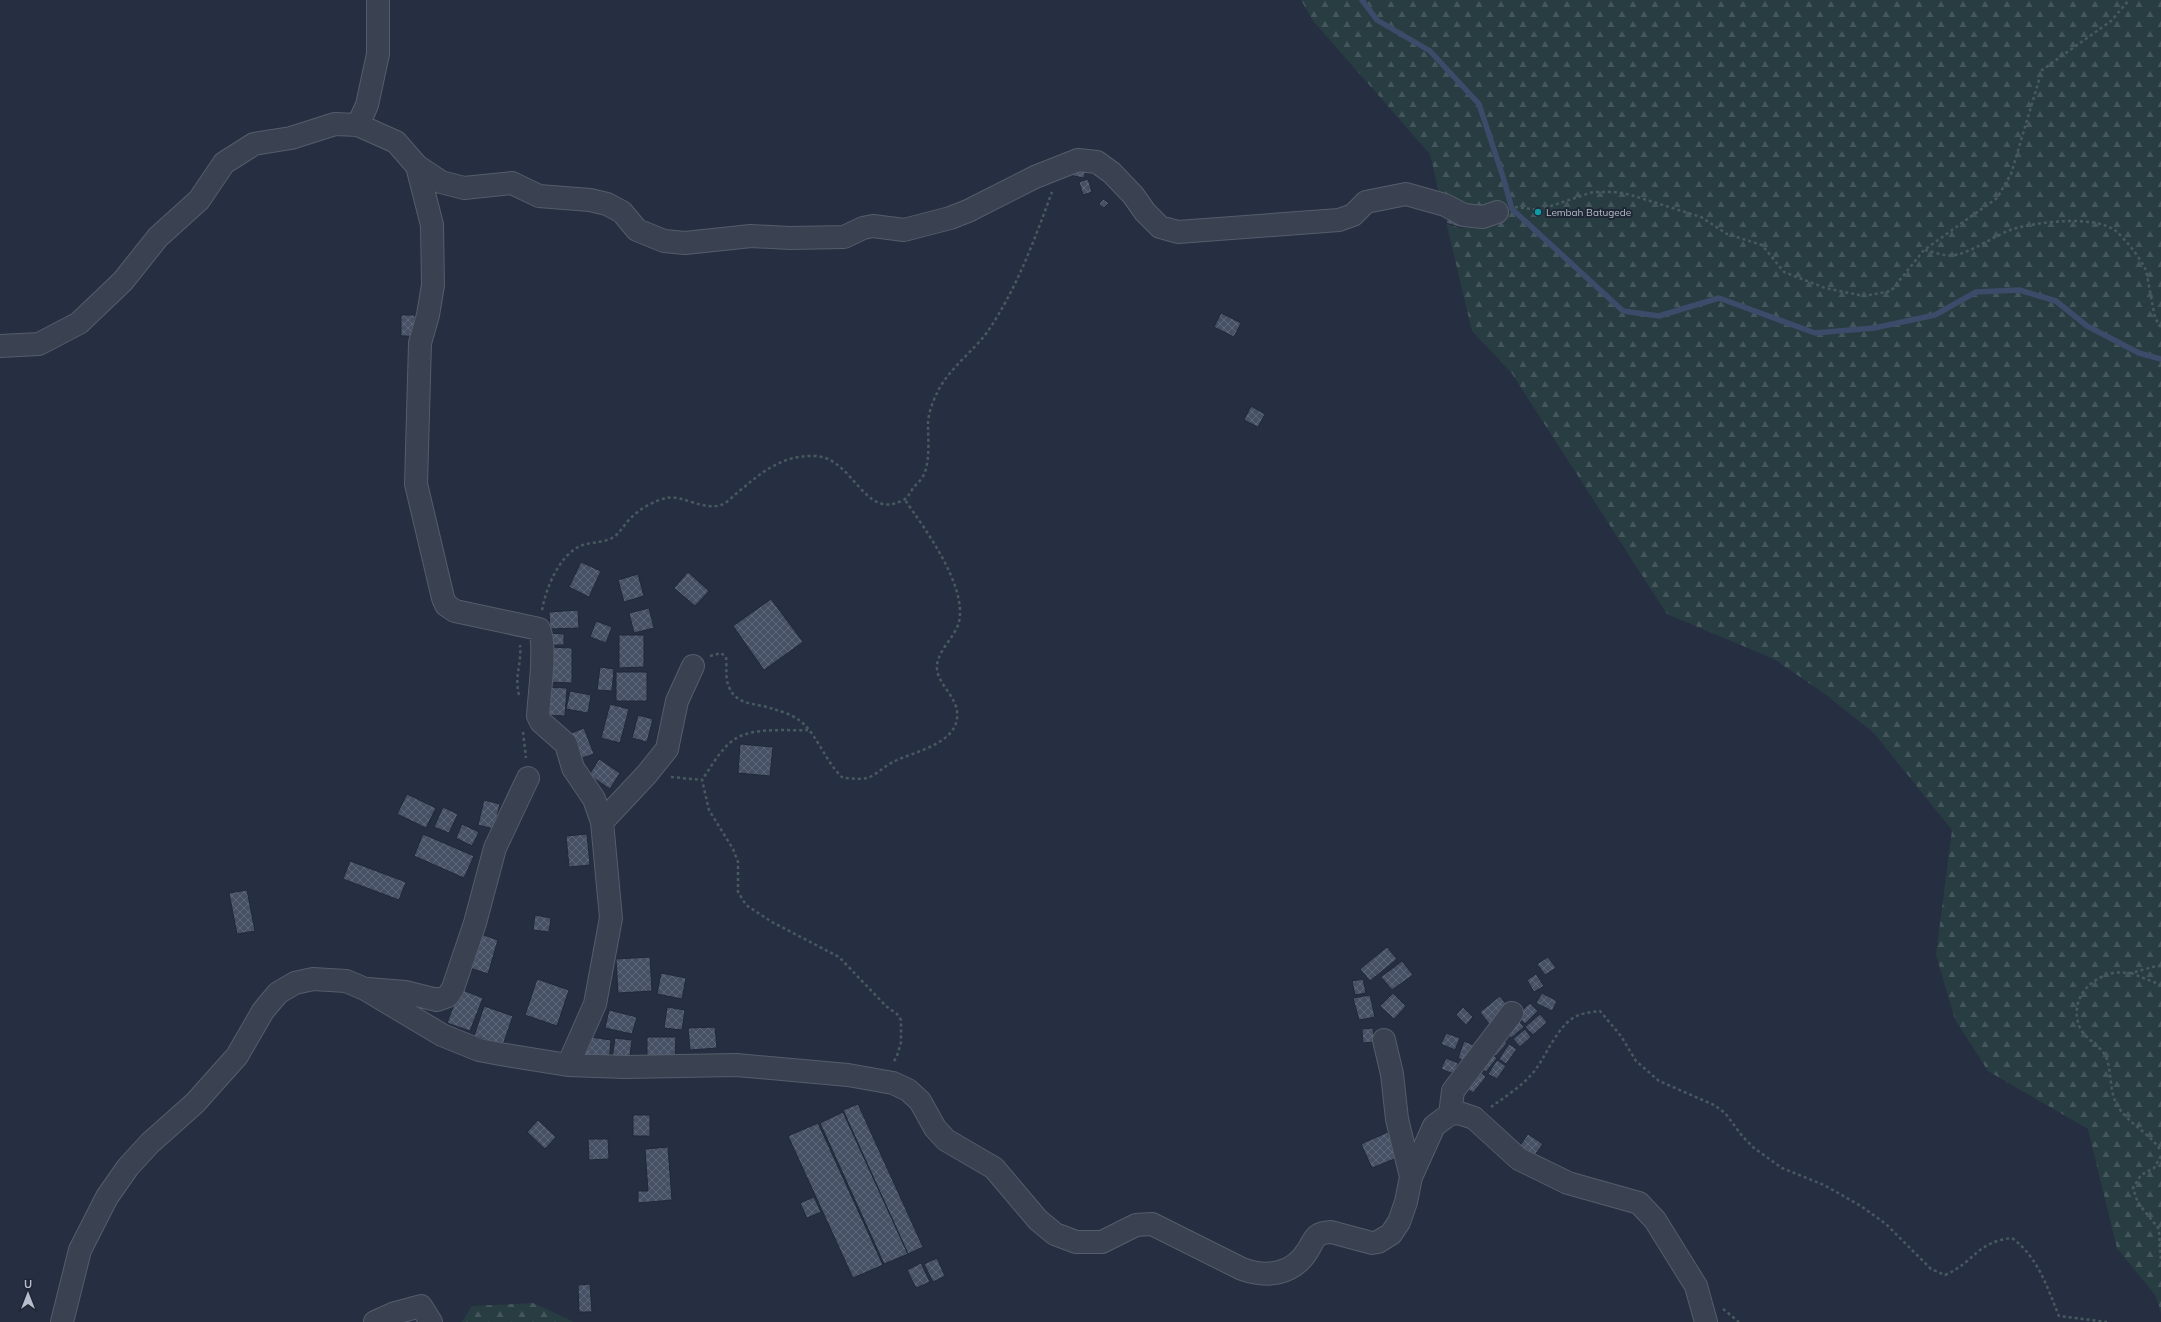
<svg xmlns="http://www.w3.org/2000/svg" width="2161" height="1322" font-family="Mulish,sans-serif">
	<defs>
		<pattern id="forest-firs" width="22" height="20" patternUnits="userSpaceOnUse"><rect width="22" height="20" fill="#283d42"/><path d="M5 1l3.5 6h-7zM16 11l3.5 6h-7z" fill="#45575c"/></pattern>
		<pattern id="building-cross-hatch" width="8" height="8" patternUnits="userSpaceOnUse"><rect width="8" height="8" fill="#475165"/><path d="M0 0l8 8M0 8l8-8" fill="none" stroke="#5f687a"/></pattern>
	</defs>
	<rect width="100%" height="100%" fill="#262f41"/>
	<path fill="url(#forest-firs)" d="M1301,0H2161V1313L2156,1296L2117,1248L2088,1129L1988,1071L1955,1019L1936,955L1952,830L1874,733L1825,694L1774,659L1667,614L1511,372L1472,331L1430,154L1314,22Z
		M533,1303L574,1322H462L472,1306Z"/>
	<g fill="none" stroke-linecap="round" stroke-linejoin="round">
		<path stroke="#3c4b69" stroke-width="5.5" d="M1362,0L1377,20L1430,51L1479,104L1504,180L1512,209L1623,311L1659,316L1719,298L1815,333L1874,328L1935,315L1976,292L2019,290L2056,301L2087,326L2139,353L2161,359"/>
	</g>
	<path fill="url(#building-cross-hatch)" stroke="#212938" d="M1086,169L1084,178L1069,175Z
		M1088,179L1092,192L1083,195L1079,182Z
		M1103,199L1109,203L1104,208L1099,204Z
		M1449,214L1465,219L1463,228L1446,223Z
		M1221,313L1241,323L1234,337L1214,327Z
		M401,315H415V336H401Z
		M1251,406L1265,414L1258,427L1244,420Z
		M581,562L601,571L589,597L569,587Z
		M688,572L709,591L695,606L674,588Z
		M638,574L644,596L624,602L618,580Z
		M771,599L803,642L764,670L733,626Z
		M649,608L654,628L634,633L629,613Z
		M578,610L579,628L550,629L549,612Z
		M596,621L612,627L606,643L590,637Z
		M548,633L564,634V645H547Z
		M619,635H644V667L619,668Z
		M548,647L572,648V683L547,682Z
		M600,667L614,669L612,691L597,690Z
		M616,672H647V701H616Z
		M544,687L567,688L565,716L542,715Z
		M570,691L591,695L588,713L566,709Z
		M610,704L629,709L620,743L601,738Z
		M638,715L653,719L647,742L632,738Z
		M584,728L594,754L579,759L569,734Z
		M740,744L773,747L770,776L738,773Z
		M599,759L620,773L610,789L589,775Z
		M407,794L436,808L426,828L397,814Z
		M484,800L500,804L494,829L478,825Z
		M443,807L458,814L449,833L434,827Z
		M462,824L479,832L472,846L456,838Z
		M423,834L474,856L464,878L414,856Z
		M587,834L590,865L569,867L566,836Z
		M350,861L406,882L399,900L343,879Z
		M247,890L255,931L237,934L229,893Z
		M535,915L551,918L549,932L533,930Z
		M478,933L498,940L488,974L467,967Z
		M1387,947L1397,959L1370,981L1360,969Z
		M650,957L652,991L618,993L616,959Z
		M1548,957L1556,968L1545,975L1537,964Z
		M1402,961L1413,975L1392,990L1381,977Z
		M661,973L686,978L682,999L657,994Z
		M1536,974L1544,986L1534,992L1527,980Z
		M537,979L569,990L557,1026L525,1015Z
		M1363,979L1366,993L1355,995L1352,981Z
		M460,989L483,998L470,1031L447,1023Z
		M1393,993L1406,1006L1394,1019L1380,1006Z
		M1542,993L1557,1001L1552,1011L1536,1003Z
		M1370,995L1375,1017L1359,1020L1353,998Z
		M1500,996L1511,1010L1490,1025L1480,1012Z
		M1530,1003L1538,1011L1525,1024L1517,1015Z
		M484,1006L513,1016L503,1045L474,1036Z
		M667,1007L685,1010L682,1030L664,1028Z
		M1463,1007L1473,1017L1466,1025L1456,1015Z
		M609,1010L637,1017L632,1034L605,1028Z
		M1540,1014L1547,1022L1533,1035L1525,1027Z
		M1516,1018L1524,1027L1511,1038L1504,1030Z
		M715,1027L717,1048L690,1050L688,1028Z
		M1373,1028L1375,1042L1363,1043L1362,1029Z
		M1525,1029L1531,1037L1520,1047L1513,1039Z
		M1446,1033L1460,1038L1455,1050L1441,1044Z
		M584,1036L611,1040L609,1062L581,1059Z
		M1498,1036L1507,1043L1496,1056L1488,1049Z
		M647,1037H676L675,1058H647Z
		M615,1038L632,1040L629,1062L612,1060Z
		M1464,1041L1478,1047L1471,1064L1458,1058Z
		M1509,1044L1517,1049L1506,1064L1499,1059Z
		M1488,1052L1497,1058L1486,1072L1478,1066Z
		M1446,1058L1458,1063L1454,1074L1441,1069Z
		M1497,1060L1506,1066L1497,1079L1488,1074Z
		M1476,1068L1486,1077L1473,1093L1463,1085Z
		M858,1104L923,1247L908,1254L843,1110Z
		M843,1112L908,1254L884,1264L820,1123Z
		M633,1115H650V1136H633Z
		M538,1120L556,1137L545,1149L527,1132Z
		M818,1123L883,1265L853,1278L788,1136Z
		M1388,1132L1399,1157L1372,1168L1361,1144Z
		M1528,1134L1543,1144L1531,1160L1517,1150Z
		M588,1139H608L609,1159L589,1160Z
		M668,1147L672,1200L638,1203V1191H648L645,1149Z
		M814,1197L821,1212L807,1218L800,1203Z
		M937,1258L945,1276L933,1282L924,1264Z
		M921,1263L930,1282L916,1288L907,1270Z
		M590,1284L592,1312H579L578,1285Z"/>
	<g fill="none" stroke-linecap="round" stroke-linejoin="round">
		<g stroke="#555d6b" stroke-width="24">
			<path id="minor" d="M358,125L367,105L378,54V0
				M417,166L432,225L433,285L428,315L420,343L416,484L443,598L446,605L455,611L539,629C547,646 539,695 538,716L541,722L566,744L573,768L594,799L602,822L611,918L595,1004L568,1065
				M0,346L39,344L79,323L123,281L158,237L199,200L224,163L254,144L291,138L335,124L358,125L396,142L417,166L441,182L464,188L512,183L539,196L590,200L607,204L622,212L637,230L664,241L685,243L751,236L790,238L844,237L863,228L873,226L904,230L950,218L968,211L1035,177L1078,160L1097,162L1112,173L1133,195L1145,212L1160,227L1178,232L1339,220L1353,215L1366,202L1406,194L1445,205L1464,215L1483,217L1497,212
				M602,822L647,774L667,749L677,701L693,666
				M368,989L405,992L437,1000L448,996L453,988L475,923L495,848L528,778
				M1384,1040L1392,1074L1397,1119L1411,1177
				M1450,1114L1453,1091L1512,1013
				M62,1322L80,1250L107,1197L128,1167L150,1143L195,1103L237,1056L263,1011L278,993L295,983L313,979L346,981L365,989L442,1035L479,1050L500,1054L568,1065L625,1067L736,1065L848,1075L893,1083L908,1090L920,1101L935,1128L946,1140L994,1168L1038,1220L1055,1234L1076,1242H1102L1136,1225L1152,1224L1242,1269C1267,1278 1293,1275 1308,1250C1315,1239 1314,1233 1331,1232L1372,1243L1378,1242L1391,1234L1399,1222L1406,1202L1411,1177L1434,1126L1450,1114L1459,1113L1474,1118L1519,1159L1568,1183L1639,1203L1655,1220L1696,1286L1706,1322
				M375,1322L395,1313L421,1306L431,1322"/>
		</g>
		<path stroke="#475a5f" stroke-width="2.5" stroke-dasharray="3 3" stroke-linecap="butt" d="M1515,207L1539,210L1593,192H1614L1631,195L1701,217L1727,234L1762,245L1784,272L1825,288L1864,296L1891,291L1924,250L1997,198L2011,174L2042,70L2111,21L2129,0
			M1925,250C1934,252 1945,257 1955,255C1975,251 1993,236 2013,229C2036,222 2097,214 2117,232C2127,241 2140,258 2146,270L2155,318L2161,327
			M542,610C546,588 559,556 580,546C590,542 602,543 612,538C620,534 624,524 631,518C639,509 654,501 666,498C681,494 703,511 721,505C726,504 732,497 737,493C761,473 781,455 814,456C853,456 864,522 903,500C908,498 910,493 913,488C917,484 923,478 925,472C930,457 928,439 928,424C928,414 933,401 937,393C948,369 973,352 988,331C1017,288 1034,241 1052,192
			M710,656L721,653L726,657C727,666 725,679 729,687C736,706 758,703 773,709C781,711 792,715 799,720C817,733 825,762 843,778C851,778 860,780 867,778C877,775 884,766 893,762C914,751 961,744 957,711C955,695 935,681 937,665C939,649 955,637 959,622C967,585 925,529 905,500
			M519,695C514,675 522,664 520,645
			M808,730C785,731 754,727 735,739C721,748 711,767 702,780L709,810L733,849L738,862V892L746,905L772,922L839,957L886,1006L897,1014L901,1020V1042L897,1056L893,1063
			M523,732L526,758
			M671,777L702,780
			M2161,966C2151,966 2141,971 2131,973C2125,973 2119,972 2113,973C2086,979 2068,1004 2081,1030C2087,1040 2101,1046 2106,1057C2112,1072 2109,1090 2117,1105C2128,1124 2150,1133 2161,1151
			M2131,973L2161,985
			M1491,1107C1506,1096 1524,1085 1536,1069C1546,1055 1558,1027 1573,1018C1581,1013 1591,1012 1600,1011L1621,1036L1636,1061L1659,1081L1714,1105L1725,1113L1743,1137L1754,1148L1782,1168L1824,1185L1861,1206L1886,1224L1931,1269L1945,1275C1975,1262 1976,1242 2012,1238C2038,1257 2047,1287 2059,1316L2107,1322
			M2161,1156L2154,1168L2141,1175L2133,1188L2138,1203L2159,1229L2161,1262
			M1723,1309L1739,1322"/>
		<use href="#minor" stroke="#3a4251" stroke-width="22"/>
	</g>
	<circle fill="#0f9aa8" stroke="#1f2736" stroke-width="1.5" cx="1538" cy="212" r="4"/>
	<g text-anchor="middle" stroke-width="4" stroke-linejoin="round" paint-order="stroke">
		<g font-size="10" fill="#b7bdcb" stroke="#1f2736" text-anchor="start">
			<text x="1546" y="216">Lembah Batugede</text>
		</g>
	</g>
	<g transform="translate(28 1294)" stroke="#1f2736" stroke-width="3" paint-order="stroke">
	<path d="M0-3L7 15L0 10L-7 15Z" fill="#b7bdcb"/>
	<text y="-6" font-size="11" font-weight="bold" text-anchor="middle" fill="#b7bdcb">U</text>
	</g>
</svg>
